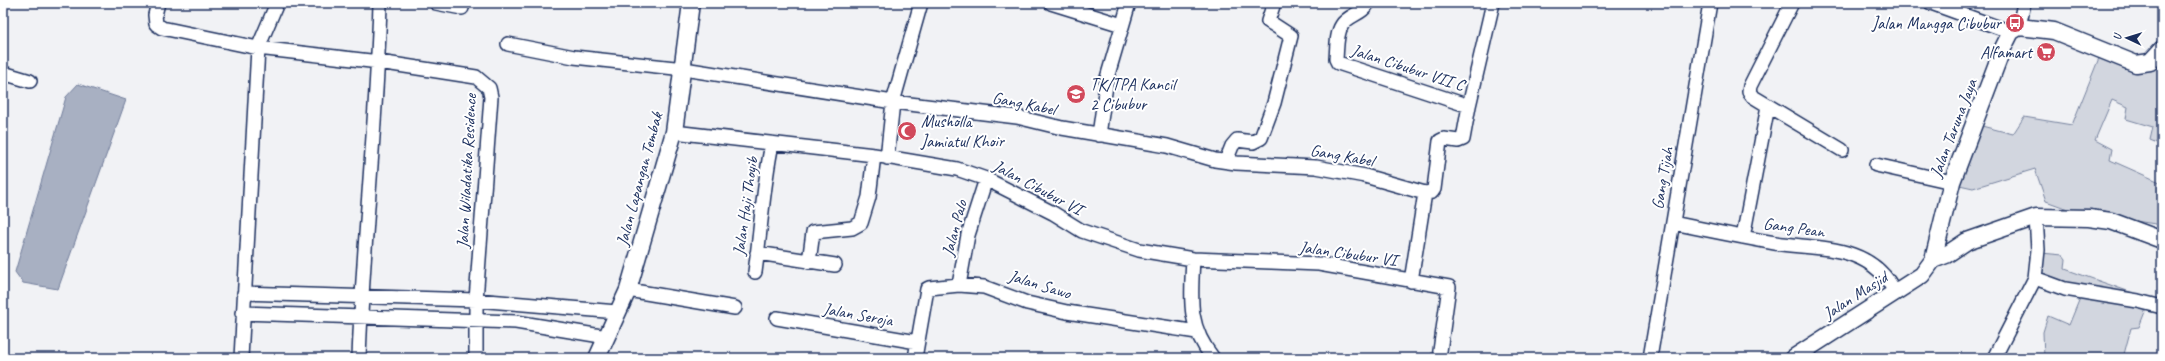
<svg xmlns="http://www.w3.org/2000/svg" width="2165" height="361" font-family="Caveat,sans-serif">
	<rect width="100%" height="100%" fill="#f1f2f5"/>
	<filter id="ink" filterUnits="userSpaceOnUse"><feTurbulence type="fractalNoise" baseFrequency=".025" numOctaves="2"/><feDisplacementMap in="SourceGraphic" scale="8" xChannelSelector="R" yChannelSelector="G"/><feConvolveMatrix kernelMatrix="1 2 1 2 8 2 1 2 1" color-interpolation-filters="sRGB"/></filter>
	<g filter="url(#ink)">
		<path fill="#d2d6df" stroke="#76829e" d="M2162,51V77L2160,81L2162,83V145L2150,140L2153,127L2126,119L2128,107L2112,100L2095,140L2112,149L2110,160L2162,183V225L2076,212L2046,201L2035,169L1973,188L1955,184L1974,124L2013,134L2024,117L2072,125L2099,58C2132,72 2133,70 2162,51Z
			M2041,253L2063,255L2066,259L2065,269L2150,299L2139,327L2131,328L2123,358H2044L2043,332L2048,316L2069,325L2080,298L2039,275Z"/>
		<path fill="#a8b0c2" stroke="#707c9a" d="M78,84L126,100L58,289L23,283L15,272L66,97Z"/>
		<g fill="none" stroke-linecap="round" stroke-linejoin="round">
			<g stroke="#1b2f5e" stroke-width="16">
				<path id="minor" d="M158,3L155,15L156,24L162,28L258,48L379,62L476,77L489,88L491,97L476,300V358
					M436,3L462,8
					M1051,3L1122,25
					M1368,3C1363,14 1348,15 1342,25C1336,34 1337,49 1336,59L1338,63L1469,106
					M1792,3L1750,86L1749,92L1752,96L1842,150
					M1931,3L2011,32
					M2019,27L2024,3
					M508,44L574,57L684,69L893,102L1017,117L1062,128L1167,146L1215,160L1236,163L1316,167L1365,176L1425,193L1432,192L1434,189L1440,141L1444,139L1458,141L1463,139L1469,106L1493,3
					M3,73L30,81
					M674,132L874,155L957,169L986,179L1053,213L1082,231L1139,250L1193,259L1319,264L1449,287L1439,358
					M1099,135L1107,78L1129,3
					M887,158L893,102L921,3
					M1226,161L1232,146L1237,140L1253,142L1261,138L1274,103L1291,36L1268,21L1274,3
					M1876,165L1952,182
					M1673,223C1707,230 1741,237 1775,243C1800,247 1829,246 1853,255C1872,262 1887,275 1895,293
					M1743,237L1768,106
					M757,253L835,265
					M1193,259C1191,298 1187,326 1213,358
					M809,262L813,232L852,228L861,223L869,197L874,155
					M755,272C761,229 763,186 772,144
					M2035,278L2065,289L2138,301L2162,307
					M1411,281L1425,193
					M959,285L968,235L986,179
					M628,290L735,308
					M244,293L476,300L617,312
					M242,313L516,322L607,337
					M777,318L917,342
					M241,358L258,48L277,3
					M359,358C363,240 377,122 380,3
					M915,358L927,289L929,288L959,285L984,287L1027,303L1067,312L1197,332
					M1650,358L1710,3
					M1994,358L2035,278L2038,250L2036,217"/>
			</g>
			<g stroke="#1b2f5e" stroke-width="19">
				<path id="tertiary" d="M1933,260L1946,255L1967,241L2036,217L2089,218L2111,221L2162,240
					M597,358L628,290L674,132L691,3
					M1793,358L1922,275L1933,260L1952,182L2002,50L2011,32L2019,27L2046,30L2054,31L2136,64L2150,62L2162,49"/>
			</g>
			<use href="#minor" stroke="#fff" stroke-width="13"/>
			<use href="#tertiary" stroke="#fff" stroke-width="16"/>
		</g>
	</g>
	<defs>
		<g id="bus-disc" transform="scale(1)"><circle r="9.5" fill="#d1495b" stroke="#fff"/><path d="M-5-6H5V4H4V6H2V4H-2V6H-4V4H-5ZM-3.5-4V0h7V-4ZM-3.5 1.2v1.5H-2V1.2ZM2 1.2v1.5H3.5V1.2Z" fill="#fff"/></g>
		<g id="supermarket-disc" transform="scale(1)"><circle r="9.5" fill="#d1495b" stroke="#fff"/><path d="M-6-5.5h2.5l.6 2H6L4.5 2H-2.5L-4.4-4H-6ZM-1.5 3.2a1.3 1.3 0 1 0 .1 0ZM3 3.2a1.3 1.3 0 1 0 .1 0Z" fill="#fff"/></g>
		<g id="school-disc" transform="scale(1)"><circle r="9.5" fill="#d1495b" stroke="#fff"/><path d="M0-5L7-2L0 1L-7-2ZM-4 1L0 2.5L4 1V4Q0 6-4 4Z" fill="#fff"/></g>
		<g id="mosque-disc" transform="scale(1)"><circle r="9.5" fill="#d1495b" stroke="#fff"/><path d="M3.5-4.9A6 6 0 1 0 3.5 4.9A5 5 0 1 1 3.5-4.9Z" fill="#fff"/></g>
	</defs>
	<g fill-rule="evenodd">
		<use href="#bus-disc" x="2015" y="23"/>
		<use href="#supermarket-disc" x="2046" y="52"/>
		<use href="#school-disc" x="1076" y="94"/>
		<use href="#mosque-disc" x="907" y="131"/>
	</g>
	<g text-anchor="middle" stroke-width="4" stroke-linejoin="round" paint-order="stroke">
		<g font-size="17" fill="#1b2f5e" stroke="#fff" text-anchor="end">
			<text x="2001" y="29">Jalan Mangga Cibubur</text>
			<text x="2032" y="58">Alfamart</text>
			<text x="1090" y="90" text-anchor="start">TK/TPA Kancil<tspan x="1090" dy="20">2 Cibubur</tspan></text>
			<text x="921" y="127" text-anchor="start">Musholla<tspan x="921" dy="20">Jamiatul Khoir</tspan></text>
		</g>
		<g font-size="17" fill="#1b2f5e" stroke="#fff">
			<text transform="translate(1408 67) rotate(18)" y="6">Jalan Cibubur VII C</text>
			<text transform="translate(1024 103) rotate(11)" y="6">Gang Kabel</text>
			<text transform="translate(1953 128) rotate(-69)" y="6">Jalan Taruna Jaya</text>
			<text transform="translate(1342 155) rotate(10)" y="6">Gang Kabel</text>
			<text transform="translate(466 171) rotate(-87)" y="6">Jalan Wiladatika Residence</text>
			<text transform="translate(1662 178) rotate(-80)" y="6">Gang Tijah</text>
			<text transform="translate(639 179) rotate(-75)" y="6">Jalan Lapangan Tembak</text>
			<text transform="translate(1038 187) rotate(28)" y="6">Jalan Cibubur VI</text>
			<text transform="translate(745 206) rotate(-82)" y="6">Jalan Haji Thoyib</text>
			<text transform="translate(1794 227) rotate(8)" y="6">Gang Pean</text>
			<text transform="translate(954 228) rotate(-75)" y="6">Jalan Palo</text>
			<text transform="translate(1348 253) rotate(8)" y="6">Jalan Cibubur VI</text>
			<text transform="translate(1040 284) rotate(17)" y="6">Jalan Sawo</text>
			<text transform="translate(1855 295) rotate(-33)" y="6">Jalan Masjid</text>
			<text transform="translate(858 314) rotate(10)" y="6">Jalan Seroja</text>
		</g>
	</g>
	<rect width="2165" height="361" fill="none" stroke="#fff" stroke-width="16"/>
	<rect x="8" y="8" width="2149" height="345" fill="none" stroke="#1b2f5e" stroke-width="1.5" filter="url(#ink)"/>
	<g transform="translate(2127 38) rotate(274)" stroke="#ffffff" stroke-width="3" paint-order="stroke">
	<path d="M0-3L7 15L0 10L-7 15Z" fill="#1b2f5e"/>
	<text y="-6" font-size="11" font-weight="bold" text-anchor="middle" fill="#1b2f5e">U</text>
	</g>
</svg>
